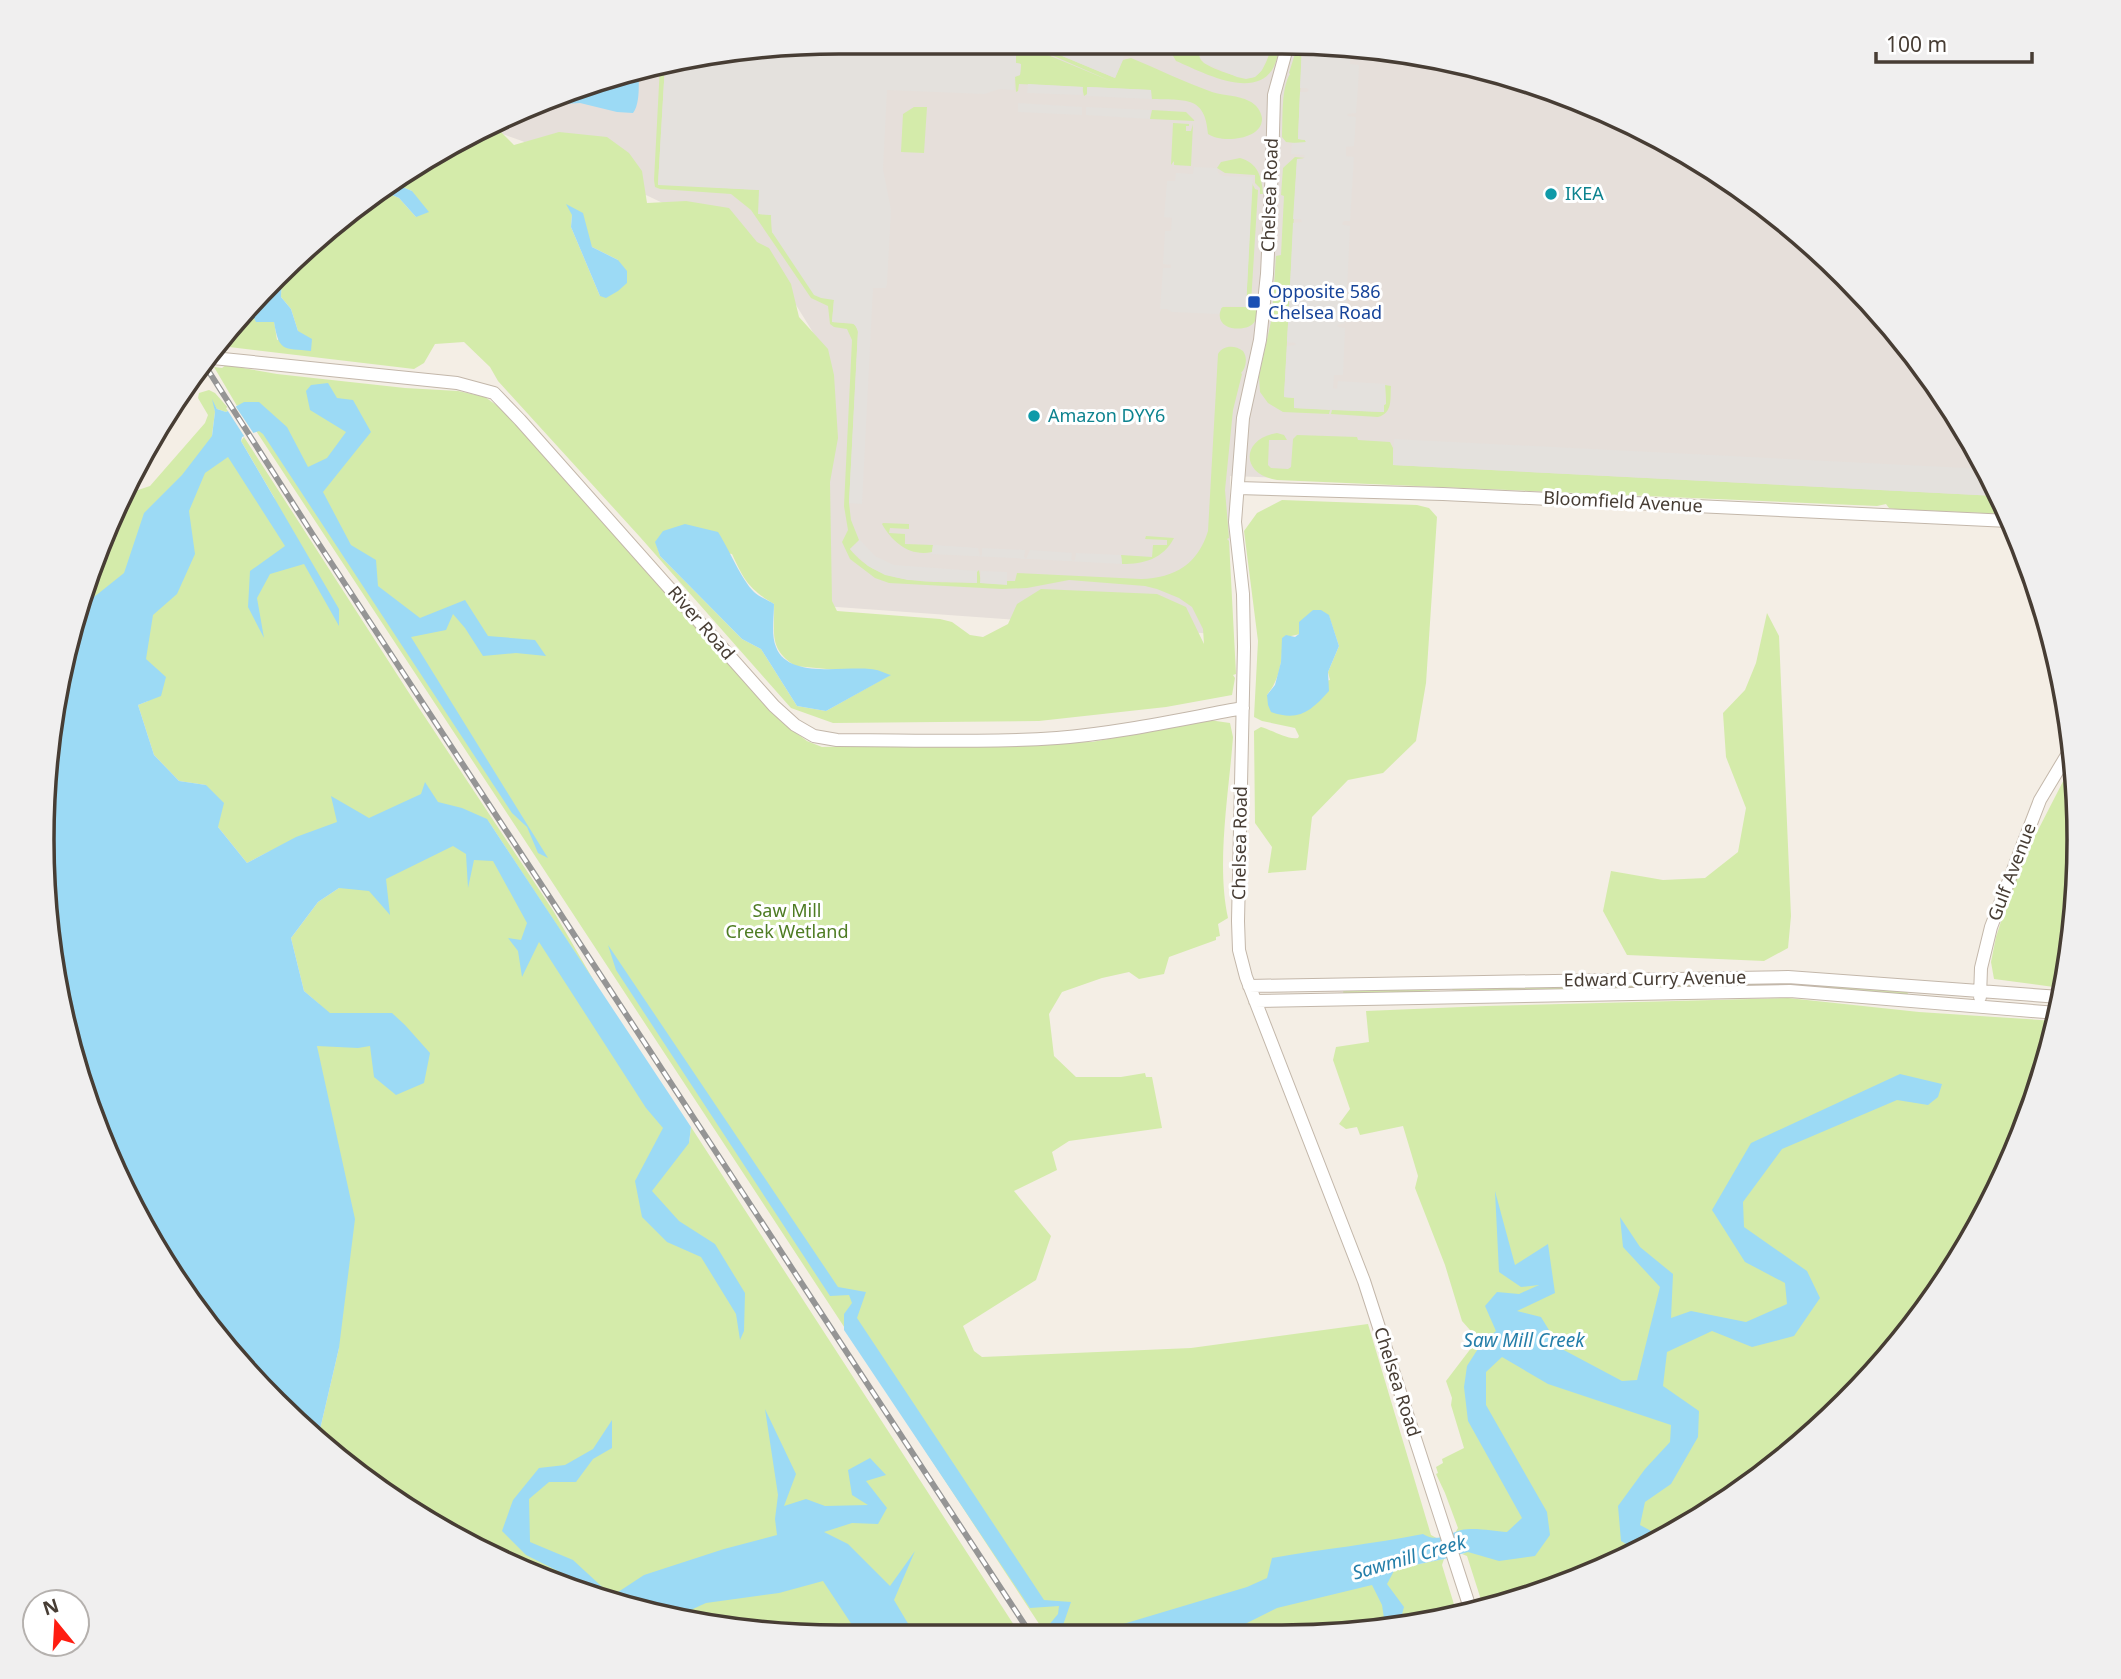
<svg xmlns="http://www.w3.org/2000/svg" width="2121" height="1679" font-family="'Noto Sans',sans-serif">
	<rect width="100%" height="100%" fill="#f4eee5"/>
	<path fill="#e6dfda" d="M840,42L1333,44L1538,84L1680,149L1807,240L1881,314L1972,441L2003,508L1617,489L1230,476L1229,635L823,606L827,355L762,250L648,196L522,141L489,129L633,69Z"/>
	<path fill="#d4ebaa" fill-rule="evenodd" d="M985,43H1019L1113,82L1024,43H1031L1115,78L1123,60L1131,58C1158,69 1184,82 1212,92C1224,96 1238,95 1249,101C1256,104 1261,111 1262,118C1263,141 1220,143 1208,134C1205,94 1184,101 1152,99L1151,90L1088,87L1087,94L1084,96L1082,87L1019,84L1018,91L1016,92L1015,77L1020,75L1021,64L1016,63V55L1006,54Z
		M1176,43H1199C1199,49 1198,55 1201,60C1207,68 1245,81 1254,77C1265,72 1269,54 1273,43L1281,44C1278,52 1277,62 1272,70C1252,100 1200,71 1176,61L1172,54Z
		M1298,44H1311L1303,45L1302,49L1298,139L1305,140L1306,142L1304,144L1286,142L1282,137C1283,118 1281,88 1290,74L1289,73Z
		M665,65L658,184L760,190L759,214L771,215L772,232L834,299L832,322L854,324L858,330L849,503L851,520L859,540L850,549C879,587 933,581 976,583L977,572L979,570L981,583L1007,584V581H1015L1017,573L1141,579C1175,578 1198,564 1208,531L1218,354C1223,345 1235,345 1243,351C1248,358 1246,368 1241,373L1242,374L1233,410L1225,490L1229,538L1227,539L1229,541L1236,674L1233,675L1235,678L1232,695L1166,707L1039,721L833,723L791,708L640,537L498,381L490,367L464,342L435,344L424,363L414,369L221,346L262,293V305L254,316L274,321L277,340L298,331L291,309L281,297L282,271L385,192L399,198L416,217L412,191L395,184L441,149L495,126L514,145L559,132L607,137L629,153L642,171L647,203L686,201L729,208L757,242L769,248L791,284L799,317L828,349L834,375L838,438L830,482L832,601L837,611L940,619L952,622L970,635L983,637L1008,624L1017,604L1041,589L1157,594L1186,607L1204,644L1203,629L1192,607L1179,598L1157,589L1145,586L1069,580L1027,588L1002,589L889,583L875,578L850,559L842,542L848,530L844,506L852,340L847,329L834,327L830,324L828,306L811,298L751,210L731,194L660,189L655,187L654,180L660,66ZM572,215L592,247L618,260L600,296L571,227ZM656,542L732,554C744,580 749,589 774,604C775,634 768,648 795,666L890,675L826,711L797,706L761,649L742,639L660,556Z
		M914,107H927L924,153L901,152L903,114Z
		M1152,110L1186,112L1195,121L1150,119Z
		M1173,123L1189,124V126H1186V131H1191L1193,124L1191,166L1174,165V161L1171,165Z
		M1295,157L1305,158L1297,159L1284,397L1294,398V408L1330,410L1329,414L1283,412L1268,403L1260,392L1259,376L1272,317L1276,256L1281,255L1284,196L1281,195L1283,168Z
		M1240,158C1258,163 1262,177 1263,194H1260V188L1255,183V175L1225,173L1217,168L1221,162Z
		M1252,183L1255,189L1258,190L1251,303L1257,304C1256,309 1257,317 1255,321C1249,334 1210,331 1222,307H1246Z
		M226,365L277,374L405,388L458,391L485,397L506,412L792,730L807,741L822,747L1092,742L1209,720L1230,723L1233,737C1229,792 1216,864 1228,918L1218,924L1220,936L1216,937V940L1169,957L1164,974L1139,979L1129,972L1102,978L1062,992L1049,1014L1054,1056L1076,1077H1121L1145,1073L1146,1077H1152L1162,1128L1069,1141L1052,1152L1057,1170L1014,1191L1051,1236L1036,1280L963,1326L974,1351L982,1357L1191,1348L1368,1324L1431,1535L1438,1539L1430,1538L1103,1636H1047L239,405L237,406L214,367L222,368Z
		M1385,385L1391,386C1390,399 1393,413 1378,417L1331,414L1332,410L1383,412L1384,405L1386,403Z
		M209,390L215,393L230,410L226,412L217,409L214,404L215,412L212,435L275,499L241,441L244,437L411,696L554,912L597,986L487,819L689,1143L691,1127L1021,1636L839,1637L684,1622L534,1576L354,1472L318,1438L339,1348L317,1046L319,1004L304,991L291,938L318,902L339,888L270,851L247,863L218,827L206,785L179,781L154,755L138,705L148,701L78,611L131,485L138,490L150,486L205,423L208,415L198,398L199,393Z
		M1277,433L1284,435L1287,440H1269L1268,465L1271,468L1288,469L1291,467L1293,439L1297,435L1357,437L1358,440L1390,442L1393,448V465L1997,496L2005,514L1895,509L1889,508L1886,504L1877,506L1277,480C1239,474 1242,438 1277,433Z
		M1282,500L1417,505L1429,508L1437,517L1426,683L1416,741L1383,773L1348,780L1312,817L1306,870L1268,873L1272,847L1255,823L1254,731L1261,727C1272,730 1287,740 1298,738L1299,736L1295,728L1262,721L1254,717L1258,641L1244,531L1257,513ZM1329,616L1339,646L1328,672L1330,680L1267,695C1280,679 1283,659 1282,638L1300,634V628Z
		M883,523L909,524V529L890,528L889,533L905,534V544L933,545L932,552C910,557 892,542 882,524Z
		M1146,536L1174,538C1163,559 1144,564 1122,564L1121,555L1152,557L1153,545H1167V540L1145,539Z
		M1767,613L1779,636L1791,916L1788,948L1764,961L1627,955L1603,911L1611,871L1663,880L1705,878L1738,852L1746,808L1726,757L1723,713L1745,690L1756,663Z
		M2073,762L2077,892L2061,988L1994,979L1991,962L1996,937L2018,869Z
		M1775,981L1907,991L1908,994L1907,996L1452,990L1453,988Z
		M1430,988V992L1344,994L1343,992L1344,990Z
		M1788,998L1919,1012L2056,1021L2052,1046L1997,1193L1914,1325L1807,1439L1680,1530L1537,1595L1483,1606L1467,1556L1462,1554L1465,1553L1458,1532L1455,1533L1458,1528L1445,1493L1436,1474L1438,1473L1436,1467L1443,1463L1442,1459L1464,1448L1451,1405L1452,1398L1446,1381L1478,1339L1462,1321L1445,1265L1415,1188L1418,1176L1403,1126L1360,1135L1357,1127L1346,1129L1339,1124L1350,1109L1333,1060L1336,1047L1369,1042L1366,1011L1486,1006Z
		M1444,1559L1442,1565L1456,1611L1334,1635L1209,1636L1278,1603L1395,1569Z"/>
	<path fill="#e4e1dd" d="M840,42H985L1006,54L1016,55V63L1021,64L1020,75L1015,76L1014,90L1000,89L984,94L887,90L883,169L891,210L887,283L886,288H873L862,504L849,503L858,332L856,326L852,323L832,322L834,300L821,298L814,295L772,232L771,215L758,214L759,190L658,185L665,65Z
		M1031,43H1098L1125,54L1115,78Z
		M1199,43H1210V51L1220,56L1224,55L1225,52L1214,43H1273L1262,70L1255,77L1246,79L1237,77L1204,63L1199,55Z
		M1311,44H1333L1378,53L1376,61L1355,60L1354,52L1351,53L1350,64L1359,65L1358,86L1356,113L1347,114L1348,116L1356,117L1354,146L1346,147V156L1354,157L1350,221H1344L1342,223L1343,225L1350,226L1347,290L1340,289L1338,291L1347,294L1345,323L1337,325L1338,327L1345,328L1343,375H1334L1333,388L1337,389L1338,381L1385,384L1386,404L1384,405V412L1294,408V398L1284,397L1287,346L1296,345L1295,343L1287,342L1290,291L1298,290L1297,287H1290L1293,223L1302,222L1301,219H1293L1297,159H1303L1305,157L1304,155L1291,154L1292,143L1306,142L1305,140L1298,139L1300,92H1307L1309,90L1307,88H1300L1302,45Z
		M1028,84L1083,87L1082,95L1027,93Z
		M1087,87L1151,90V99L1087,96Z
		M1018,103L1082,107V115L1018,112Z
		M1086,107L1150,110V119L1086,115Z
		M1194,167L1217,168L1218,173L1223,176L1253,177L1246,307L1225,306L1221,308L1219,314L1172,312L1167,309H1160L1163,268H1171V265L1163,264L1165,231H1171L1172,218L1164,217L1167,181H1175L1176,173L1193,174Z
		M1394,439L1985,469L1997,496L1393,465Z
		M860,540L875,556L894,565L977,571V583L908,580L885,575L868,566L850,549Z
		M933,545L978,548L980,556L982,555V548L1025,550L1024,557L1026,559L1030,550L1072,553L1071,559L1073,561L1075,560L1076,553L1121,555L1122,564L993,557L930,554L932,552Z
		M981,571L1007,572V585L980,583Z"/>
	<path fill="#9cdaf5" d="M639,68C638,82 641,102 633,113L617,112L580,103L547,105Z
		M395,184L412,191L429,212L416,217L399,198L385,192Z
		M566,204L583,213L592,247L618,260L627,271V283L618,291L606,298L600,296L571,227L572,215Z
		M282,271L281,297L291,309L298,331L312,339L311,351C283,348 279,352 274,322H256L253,316L262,305V293Z
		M328,383L337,398L353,400L371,432L323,492L351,545L376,560L378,586L420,618L465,600L488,636L535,640L546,656L516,653L483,656L465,628L453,614L446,630L411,637L548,858L538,853L527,827L512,813L263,434L259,431L242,437L241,441L339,609V626L304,564L270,574L257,598L264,638L248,607L250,571L285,546L228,457L205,473L189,511L195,554L177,594L153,615L146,659L166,677L161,696L138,705L154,755L179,781L206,785L224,803L218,827L247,863L296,837L337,822L331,796L369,818L421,794L425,782L438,802L462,808L487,819L691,1127L689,1143L652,1191L679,1221L715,1244L745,1293L744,1331L740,1340L736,1314L701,1257L667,1242L642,1217L635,1181L663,1128L646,1108L539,942L522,977L518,951L508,938L521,940L527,923L493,861L474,860L468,888L466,854L453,846L386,879L390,915L369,891L339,888L318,902L291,938L304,991L330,1013H392L405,1025L430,1053L424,1083L396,1095L374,1077L370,1046L358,1048L317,1046L355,1219L339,1348L318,1438L240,1365L149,1238L69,1046L42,839L69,633L79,609L124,573L144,513L182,475L212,436L215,412L212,399L217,409L226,412L244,402H259L287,427L308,467L327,458L346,432L310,410L306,391L311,385Z
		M685,524L718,532C729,549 741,579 754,592C759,597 768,600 774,604C774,617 771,636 776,647C788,679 843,666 870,669C877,669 884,673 891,675L826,711L797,706L761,649L742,639L660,556L655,542L663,531Z
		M1313,610H1321L1329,615L1339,646L1328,672L1329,691C1311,711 1299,722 1271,712L1268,705L1267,695L1275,685L1281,662L1282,638L1286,635L1295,637L1299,634V622Z
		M608,945L838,1287L866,1292L857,1318L1044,1600L1071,1602L1062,1628L1065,1636H1051L1048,1626L1058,1614L1059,1606L1030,1608L844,1330V1314L852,1303L849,1295L830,1296L616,970Z
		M1900,1074L1942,1084L1938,1097L1928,1105L1897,1100L1782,1149L1743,1202L1744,1227L1807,1271L1820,1298L1794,1336L1752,1347L1712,1331L1667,1352L1663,1386L1699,1411L1698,1437L1671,1484L1645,1502L1640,1525L1655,1533L1671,1534L1636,1550L1621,1541L1618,1506L1645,1469L1670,1442L1671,1425L1548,1384L1502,1357L1486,1372V1405L1547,1512L1550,1535L1535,1556L1499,1561L1468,1552L1444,1559L1395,1569L1387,1584L1404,1607L1400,1622L1385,1625L1382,1605L1372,1585L1277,1608L1221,1636H1083L1247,1587L1267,1578L1272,1558C1323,1549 1373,1544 1423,1534C1437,1543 1447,1534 1461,1530C1475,1527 1493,1531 1507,1532L1522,1518L1468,1421L1464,1387L1467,1366L1481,1344L1496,1331L1485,1306L1497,1292L1519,1294L1539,1285L1521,1287L1499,1272L1495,1191L1515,1265L1548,1244L1555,1293L1517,1311L1541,1317L1560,1348L1622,1381L1637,1380L1660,1287L1623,1247L1620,1217L1640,1247L1673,1274L1671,1318L1691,1311L1746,1322L1787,1304L1785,1283L1745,1262L1712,1210L1751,1143Z
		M765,1409L796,1474L784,1506L806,1499L825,1506L868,1505L852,1495L848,1470L870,1458L886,1475L866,1481L887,1508L878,1524L852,1523L824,1532L848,1544L890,1586L915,1551L894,1600L916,1637H860L823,1581L779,1593L706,1603L673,1618L589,1593L584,1584L526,1555L502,1531L513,1500L539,1468L565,1465L593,1449L612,1420V1448L593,1459L576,1482H549L529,1499L530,1542L573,1560L612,1596L644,1575L724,1549L777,1535L775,1519L778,1495Z"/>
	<path fill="#f4eee5" d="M234,404L254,434L246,439L226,408Z"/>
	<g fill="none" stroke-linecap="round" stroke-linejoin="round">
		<g stroke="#c3b7aa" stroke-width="14">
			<path id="minor" d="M1288,44L1274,95L1272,168L1267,274L1260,340L1243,418L1235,522L1243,594L1244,647L1238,921L1239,950L1246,977L1364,1281L1470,1608
				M213,358L457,383L494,393L520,420L774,706L795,725L814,736L837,740C910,740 984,743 1057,738C1120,733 1182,719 1243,708
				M1238,488L1443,494L2009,521
				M1249,986L1788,977L2060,997
				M1980,997L1981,968L1991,927L2040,800L2073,745
				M1255,1001L1790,991L2057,1013"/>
		</g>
		<use href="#minor" stroke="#fff" stroke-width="12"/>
		<g stroke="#959595" stroke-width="6">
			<path id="rail" d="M206,367L313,535L1032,1636"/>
		</g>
		<use href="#rail" stroke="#fff" stroke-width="3.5" stroke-dasharray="10" stroke-linecap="butt"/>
	</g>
	<g fill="#0f9aa8" stroke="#fff" stroke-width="2.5">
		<circle cx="1551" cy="194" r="7"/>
		<circle cx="1034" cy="416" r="7"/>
	</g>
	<rect fill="#1a4fb4" stroke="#fff" stroke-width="2.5" x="1247" y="295" width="14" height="14" rx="3.5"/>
	<g text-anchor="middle" stroke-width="6" stroke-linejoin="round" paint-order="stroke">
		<g font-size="18" fill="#0d838f" stroke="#fff" text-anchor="start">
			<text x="1565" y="200">IKEA</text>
			<text x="1048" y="422">Amazon DYY6</text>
		</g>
		<g font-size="18" fill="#473d34" stroke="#fff">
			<text transform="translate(1270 195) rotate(-88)" y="6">Chelsea Road</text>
			<text transform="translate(1623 502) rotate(3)" y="6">Bloomfield Avenue</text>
			<text transform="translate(701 623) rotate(49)" y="6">River Road</text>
			<text transform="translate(1240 843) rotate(-89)" y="6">Chelsea Road</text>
			<text transform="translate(2012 872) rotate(-69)" y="6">Gulf Avenue</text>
			<text transform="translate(1655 979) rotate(-1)" y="6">Edward Curry Avenue</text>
			<text transform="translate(1397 1382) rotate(72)" y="6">Chelsea Road</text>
		</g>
		<g font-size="18" fill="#164399" stroke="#fff" text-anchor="start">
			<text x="1268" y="298">Opposite 586<tspan x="1268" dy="21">Chelsea Road</tspan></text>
		</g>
		<g font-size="18" fill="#4e7c23" stroke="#fff">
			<text x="787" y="917">Saw Mill<tspan x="787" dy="21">Creek Wetland</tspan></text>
		</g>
		<g font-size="19" font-style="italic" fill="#247ea9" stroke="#fff">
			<text x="1524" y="1347">Saw Mill Creek</text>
			<text transform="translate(1409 1557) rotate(-16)" y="7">Sawmill Creek</text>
		</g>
	</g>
	<path d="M0 0H2121V1679H0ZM839 54H1282A785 785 0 0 1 2067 839V840A785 785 0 0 1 1282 1625H839A785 785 0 0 1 54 840V839A785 785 0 0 1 839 54Z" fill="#f0efef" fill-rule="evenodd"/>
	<path fill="none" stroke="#473d34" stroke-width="3.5" d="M839 54H1282A785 785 0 0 1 2067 839V840A785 785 0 0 1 1282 1625H839A785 785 0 0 1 54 840V839A785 785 0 0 1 839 54Z"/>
	<g transform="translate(56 1623) rotate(342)"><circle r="33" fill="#ffffff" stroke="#b5b1ae" stroke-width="2"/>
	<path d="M0-5L12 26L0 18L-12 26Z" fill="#ff1d11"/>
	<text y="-10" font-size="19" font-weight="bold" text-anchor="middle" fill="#473d34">N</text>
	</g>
	<path d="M1876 52v10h156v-10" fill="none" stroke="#473d34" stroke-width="3.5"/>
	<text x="1886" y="52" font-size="21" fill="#473d34" stroke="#ffffff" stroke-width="5" paint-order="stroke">100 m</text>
</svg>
